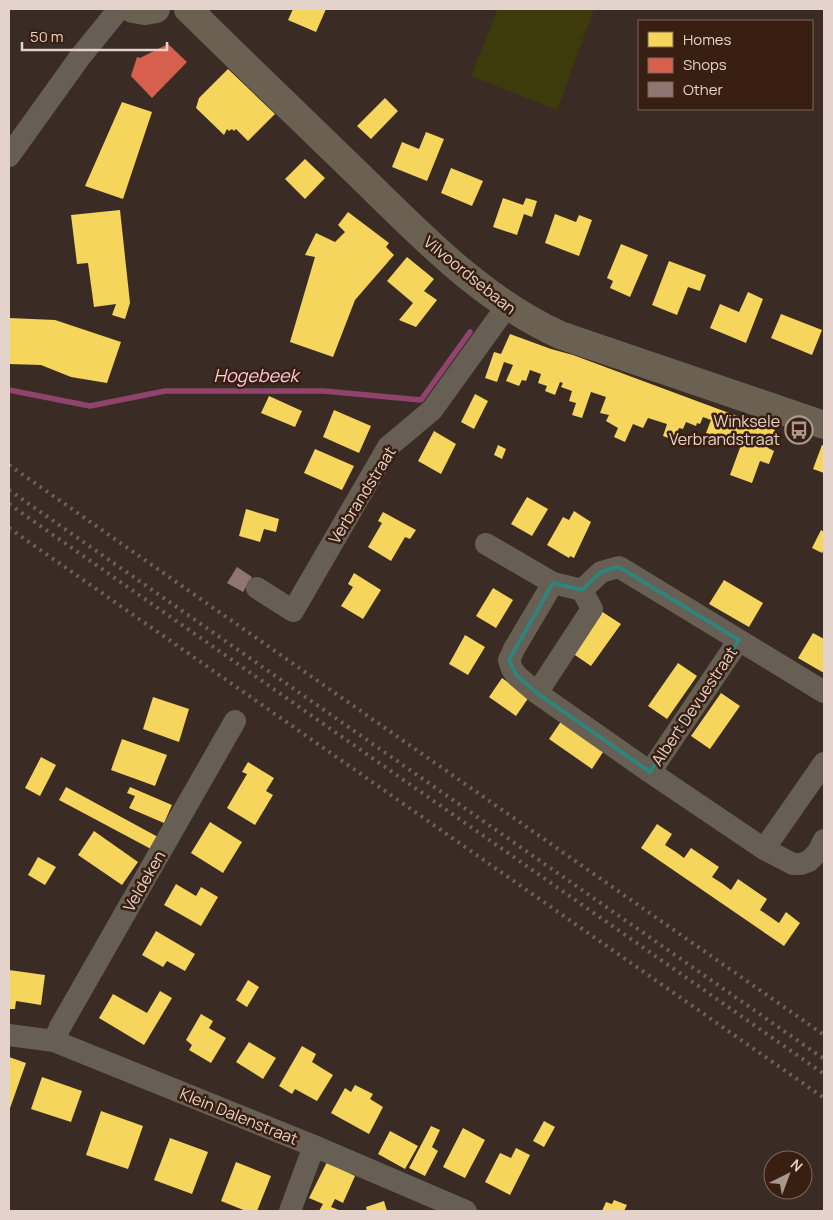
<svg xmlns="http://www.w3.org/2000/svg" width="833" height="1220" font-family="Manrope,sans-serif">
	<rect width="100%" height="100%" fill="#3a2c24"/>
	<path fill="#3d3b0c" d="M498,9H594L557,110L471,76Z"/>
	<path fill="#f6d55c" d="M293,9H326L316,32L288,20Z
		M228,69L275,114L248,141L236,129L234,131L232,129L229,131L227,129L224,135L196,108L199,98Z
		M385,98L398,111L371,139L357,126Z
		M122,102L152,112L123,199L85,186Z
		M426,132L444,139L427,181L392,167L402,142L419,149Z
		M305,159L325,178L305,199L285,179Z
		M451,168L483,181L472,206L441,193Z
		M503,198L523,205L526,198L537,201L532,217L524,214L517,235L493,227Z
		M120,210L130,303L125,319L112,315L116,304L94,307L88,263L77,264L71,215Z
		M348,212L389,243L386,247L394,255L355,300L333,357L290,342L315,257L305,255L316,233L335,242L345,232L338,225Z
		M555,214L576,222L579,215L592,220L579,256L545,243Z
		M621,244L648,255L630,297L610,288L613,281L607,278Z
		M407,257L434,279L424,291L437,300L416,327L399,320L413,303L387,281Z
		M669,261L706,275L700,291L688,287L677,315L652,305Z
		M748,292L763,299L746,343L710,328L720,304L739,312Z
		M781,314L822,330L812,355L771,338Z
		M9,318L55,320L121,342L107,383L71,377L41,365L9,364Z
		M510,334L551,349L573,355L775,430L768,448L774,451L769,464L760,461L752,483L730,475L741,445L706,433L711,420L703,417L700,424L697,423L696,426L686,422L683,429L679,428L674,440L663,436L667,424L648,418L643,428L633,424L625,442L614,437L618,428L606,421L609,415L600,413L606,397L591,392L582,418L572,415L576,403L569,401L572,391L561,387L563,383L560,382L555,395L545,391L547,386L538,383L541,374L530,370L526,381L522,380L519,386L506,381L513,365L504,362L497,382L485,378L494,352L501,354Z
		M475,394L488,401L474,429L461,422Z
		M269,396L302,411L295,427L261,413Z
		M334,410L371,426L359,453L323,437Z
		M434,431L456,444L441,474L418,461Z
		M498,445L506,449L502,459L494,455Z
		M822,445L824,446V473L813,469Z
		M315,449L354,466L342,490L304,473Z
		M527,497L548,509L532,536L511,524Z
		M246,509L279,519L276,532L264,529L260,542L239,536Z
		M574,511L591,522L574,558L570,556L569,558L547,545L563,517L569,520Z
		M383,512L416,530L410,539L405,537L391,561L368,547L382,523L378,521Z
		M821,530L824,532V549L822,553L812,548Z
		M354,573L381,590L363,619L341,606L353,587L348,584Z
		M724,580L763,603L749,627L709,604Z
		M493,588L513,600L496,628L476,616Z
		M601,611L621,624L591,666L572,653Z
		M813,633L824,639V673L798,658Z
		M465,635L485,647L468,675L449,664Z
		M678,663L697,676L667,719L648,706Z
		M502,678L529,697L516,716L489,697Z
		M721,693L740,706L710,749L691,736Z
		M153,697L189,709L179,742L143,729Z
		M562,720L605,749L592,769L549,739Z
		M122,739L167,755L155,786L111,770Z
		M41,757L56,765L40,796L25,788Z
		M248,762L274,778L266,791L273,795L255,825L227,808L247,774L242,772Z
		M66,787L158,837L151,849L59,800Z
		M130,787L172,805L164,823L129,808L135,796L127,793Z
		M210,822L242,842L223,873L191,853Z
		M657,824L672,834L665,845L676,852L684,858L691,848L719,867L712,877L723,884L731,890L738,879L767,899L760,910L779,923L786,912L800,923L784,946L641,848Z
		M94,831L138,862L122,885L78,855Z
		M38,857L56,867L45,885L28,875Z
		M176,884L196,896L201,887L218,897L201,926L164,905Z
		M156,931L195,954L185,971L167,961L163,967L142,955Z
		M9,970L45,975L41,1005L16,1001L15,1009H9Z
		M248,980L259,987L247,1007L236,1000Z
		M160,991L172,998L144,1045L99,1018L113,994L147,1013Z
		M201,1014L213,1021L209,1028L226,1038L211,1063L189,1050L192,1045L186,1040Z
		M249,1042L276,1058L263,1079L236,1062Z
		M302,1046L316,1054L312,1062L333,1075L317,1101L295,1089L292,1094L279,1086Z
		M9,1057L26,1063L9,1111Z
		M42,1077L82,1091L71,1122L31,1109Z
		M355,1085L373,1094L370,1099L383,1107L369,1134L331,1113L345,1088L351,1092Z
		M101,1111L143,1126L128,1169L86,1155Z
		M544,1121L555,1127L544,1147L533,1141Z
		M431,1126L440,1130L432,1147L438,1151L425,1176L409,1168Z
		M463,1128L485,1140L465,1178L443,1167Z
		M390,1131L418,1146L405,1169L378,1154Z
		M170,1138L208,1152L192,1194L154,1180Z
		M516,1148L530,1155L510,1195L485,1182L500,1153L511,1158Z
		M236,1162L271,1176L257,1211H246L221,1201Z
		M327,1162L355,1176L343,1203L335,1199L331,1207L341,1211H319L323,1204L309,1198Z
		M614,1200L627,1205L624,1211H602L606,1202L612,1204Z
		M384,1201L387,1211H367L366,1207Z"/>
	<path fill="#d6604d" d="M168,44L187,62L152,98L131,76L137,57L140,58Z"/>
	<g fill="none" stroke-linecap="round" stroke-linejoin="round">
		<path stroke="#90446d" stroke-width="5.5" d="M9,390L90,406L165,391H324L421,400L470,332"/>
	</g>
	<path fill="#8f7673" d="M237,567L252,577L243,592L227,583Z"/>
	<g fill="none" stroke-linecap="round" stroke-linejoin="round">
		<path stroke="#675e54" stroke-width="22" d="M9,156L80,57L119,9
			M486,544L553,583L582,590L601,572L619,567L824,692
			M553,583L514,649L509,660L512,669L517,676L537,693L650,772L764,849L793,864H801L809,861L818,852L824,840
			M257,588L293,611L388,447L432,410L507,306
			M537,693L592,609L582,590
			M650,772L739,640
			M764,849L824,763
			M9,1035L54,1041L314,1146L466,1211
			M54,1041L60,1027L235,721
			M290,1211L314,1146"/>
		<path stroke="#6a6153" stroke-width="28" d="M133,9L145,11L156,9
			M188,9C244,64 300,118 357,173C419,233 479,298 560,335L824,425"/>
		<path stroke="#6c625a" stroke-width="4" stroke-dasharray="2.5 5" stroke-linecap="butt" d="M9,465L824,1035
			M9,490L824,1059
			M9,504L824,1074
			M9,528L824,1098"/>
	</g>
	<path fill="none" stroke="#2f847c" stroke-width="4" stroke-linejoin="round" d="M619,567L739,640L650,772L537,693L517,676L509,660L553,583L582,590L601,572Z"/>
	<defs>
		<g id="bus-ring" transform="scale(1.4375)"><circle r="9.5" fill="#391f11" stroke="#a89990" stroke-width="1.5"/><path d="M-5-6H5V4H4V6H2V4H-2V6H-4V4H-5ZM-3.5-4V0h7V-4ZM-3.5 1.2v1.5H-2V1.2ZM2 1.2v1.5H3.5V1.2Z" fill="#a89990"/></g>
	</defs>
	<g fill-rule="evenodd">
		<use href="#bus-ring" x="799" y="430"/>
	</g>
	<g text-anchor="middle" stroke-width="5" stroke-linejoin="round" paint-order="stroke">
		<g font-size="16" fill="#e4d3ca" stroke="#391f11">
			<text transform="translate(470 275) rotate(39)" y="6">Vilvoordsebaan</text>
			<text transform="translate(362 495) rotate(-58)" y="6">Verbrandstraat</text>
			<text transform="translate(694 706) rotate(-56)" y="6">Albert Devuestraat</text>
			<text transform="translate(144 881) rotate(-60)" y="6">Veldeken</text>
			<text transform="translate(239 1116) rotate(22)" y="6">Klein Dalenstraat</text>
		</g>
		<g font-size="16" fill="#e4d3ca" stroke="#391f11" text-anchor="end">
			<text x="780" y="427">Winksele<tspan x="780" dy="18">Verbrandstraat</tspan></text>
		</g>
		<g font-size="18" font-style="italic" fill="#facbe1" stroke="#391f11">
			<text x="256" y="382">Hogebeek</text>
		</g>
	</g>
	<rect width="833" height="1220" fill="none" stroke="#e4d3ca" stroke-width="20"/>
	<rect x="638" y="20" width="175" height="90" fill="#391f11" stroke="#7d675b"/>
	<rect x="648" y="32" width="25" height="15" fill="#f6d55c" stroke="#7d675b"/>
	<text x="683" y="45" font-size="15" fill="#e4d3ca">Homes</text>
	<rect x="648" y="58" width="25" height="15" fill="#d6604d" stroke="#7d675b"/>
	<text x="683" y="70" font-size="15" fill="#e4d3ca">Shops</text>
	<rect x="648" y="82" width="25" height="15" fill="#8f7673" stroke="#7d675b"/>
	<text x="683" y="95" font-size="15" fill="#e4d3ca">Other</text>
	<g transform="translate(788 1175) rotate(42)"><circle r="24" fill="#391f11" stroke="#7d675b"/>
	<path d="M0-4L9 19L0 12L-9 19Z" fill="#a89990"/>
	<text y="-8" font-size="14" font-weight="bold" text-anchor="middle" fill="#e4d3ca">N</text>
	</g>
	<path d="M22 42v8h145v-8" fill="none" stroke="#e4d3ca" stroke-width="2.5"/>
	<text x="30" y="42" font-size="15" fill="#e4d3ca" stroke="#391f11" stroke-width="4" paint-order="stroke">50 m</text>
</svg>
